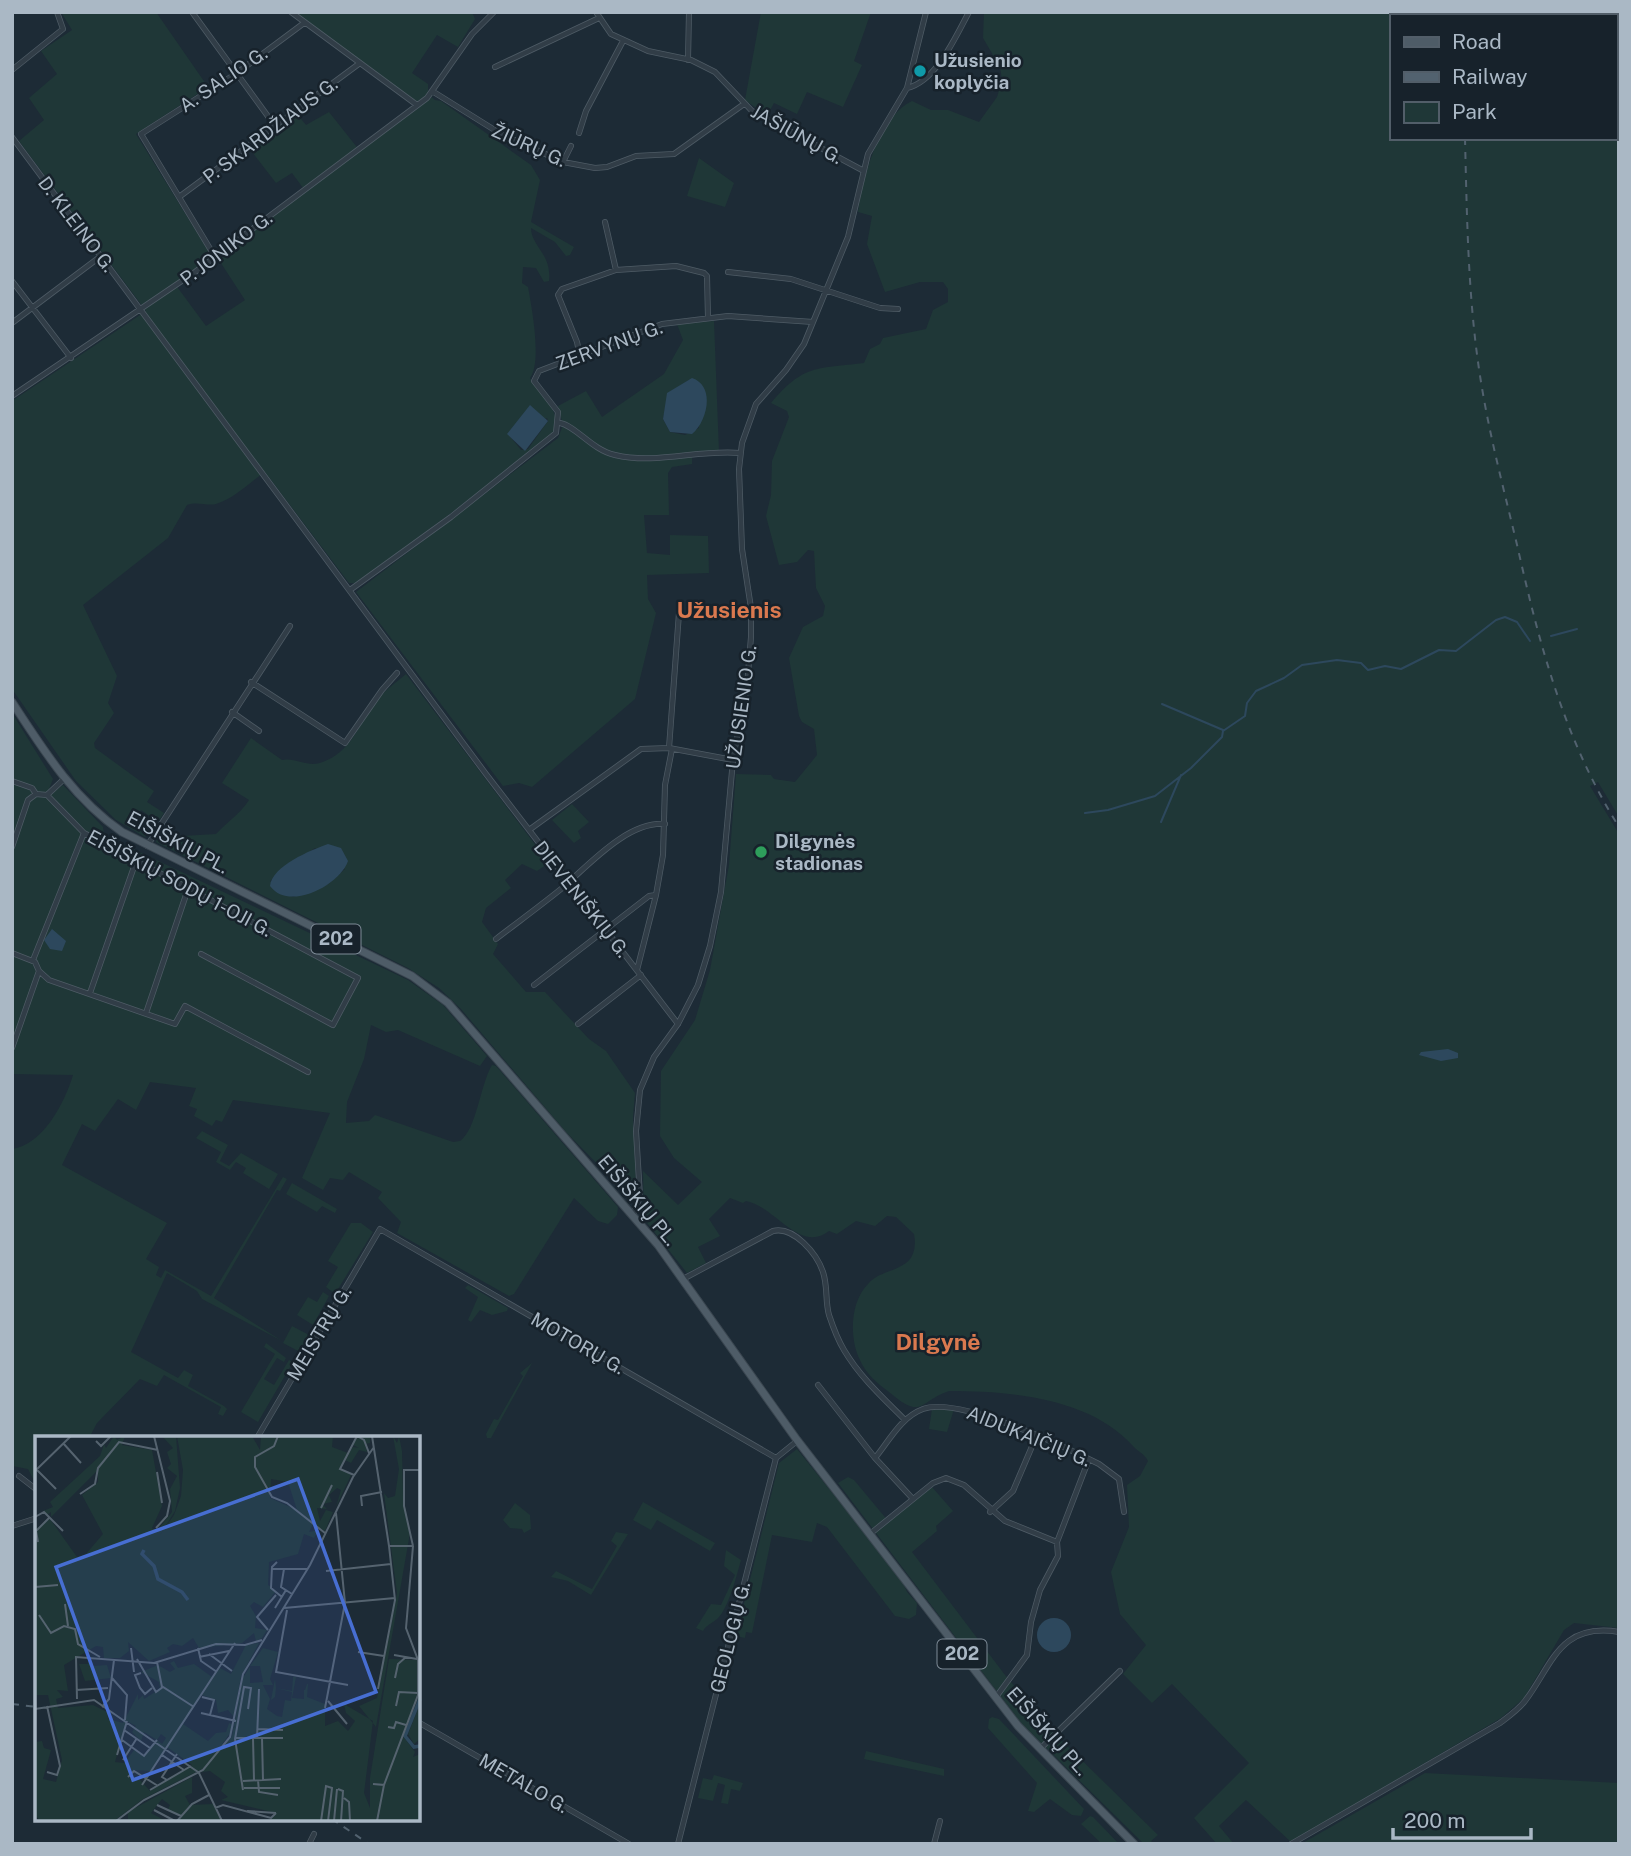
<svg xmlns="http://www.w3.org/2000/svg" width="1631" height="1856" font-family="'Public Sans',sans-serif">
	<rect width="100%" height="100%" fill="#1d2b36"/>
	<path fill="#1f3737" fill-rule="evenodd" d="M61,12H156L208,87L136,134L212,257L175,284L206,326L245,300L217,257L306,192L292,173L276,183L249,148L296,113L306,125L329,112L360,151L420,107L295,12H472L475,19L458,47L437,35L412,73L428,84V94L435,100L441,101L531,165L540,180L531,222L574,247L570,255L566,256L555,242L531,228C531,246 552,254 549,281L544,282L536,268L523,267L522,283L528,287C532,308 542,362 530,378C540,397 559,406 556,430L458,508L357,583H349L265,472C250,482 234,499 216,504C206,506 197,501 187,505L168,538L83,605L117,676L108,703L114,713L94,743L95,748L154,791L147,802L164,813L158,822L141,810L134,823L150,832L145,837L116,820L76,781L12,689V401L146,311L19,141L44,120L29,98L57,74L41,51L72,30ZM547,418L548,421L528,449L521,450L508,434Z
		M761,12H871L854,61L862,65L843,107L807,92L797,114L774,103L767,116L745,100Z
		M984,12H1619V817L1598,782L1590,786L1619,834V1628L1574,1623L1564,1630L1524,1698L1501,1718L1291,1842L1246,1800L1219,1826L1234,1844H1217L1194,1818L1249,1763L1172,1684L1152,1703L1123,1674L1146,1645L1120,1614L1111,1572L1129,1527L1127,1485L1140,1476L1148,1461C1144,1453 1138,1452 1133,1446C1090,1398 1011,1391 949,1391C919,1401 923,1421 889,1392C878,1384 865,1373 860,1360C849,1338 850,1302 868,1284C878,1272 894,1272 906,1263C915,1257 916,1244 914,1234L896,1217L887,1216L875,1226L856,1221L837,1234L829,1231C800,1254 775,1206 746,1201L743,1203L730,1198L709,1219L720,1236L698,1247L706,1263L687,1273L644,1219L643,1171L678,1205L702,1182L674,1158L660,1136L661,1071L695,1020L710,970L729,865L736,774L771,775L774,779L795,782L817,755L814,729L802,722L799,716L789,658L803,627L823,616L825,606L816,588L814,551L808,550L797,562L779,565L766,516L771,495L772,461L789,417L787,411L771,403C804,364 816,369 864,363L870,349L880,344L883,338L926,329L933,310L948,302V289L943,282H920L885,292L867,244L872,216L858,212C863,178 878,117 912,101L931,110H948L979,122L997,97L1002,80L1000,67L983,38ZM1391,16H1615V138H1391Z
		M699,158L734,183L725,207L687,196Z
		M714,321L719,452L692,453V464L672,467L668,473L669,515H644L647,553L670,555V535L708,536L709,573L647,575L648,599L656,613L635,699L532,787L519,783L503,786L356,592L558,438L563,425L558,406L586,391L602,417L664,374L683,340L677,324ZM689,380L699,428L685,435L670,432L663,419L668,393Z
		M406,674L549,863L537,871L522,864L505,880L511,888L486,908L482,922L498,944L493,954L526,992H545L589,1039L606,1051L635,1093L633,1117L636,1184L632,1190L626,1192L620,1187L566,1132L461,1009L439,988L408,968L156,842L159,831L166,830L182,836L216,834C228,821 240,814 249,800L222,783L251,738L282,760C295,757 306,767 320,763C353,752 357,725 377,700C385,690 397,682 406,674ZM315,848L345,869L328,884L293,897L270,881Z
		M12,713L53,779L49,789L52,793L63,785L103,827L104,835L408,980L443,1005L487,1056L480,1066L398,1030L386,1032L371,1025L364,1059L347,1102L346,1123L369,1121L375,1115L453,1142L460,1141C477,1129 480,1085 492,1065L496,1066L618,1207L617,1215L608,1224L598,1221L574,1198L514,1294L509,1296L397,1233L401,1222L378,1198L382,1192L349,1172L343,1180L330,1178L323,1190L302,1178L330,1113L233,1100L222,1122L216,1120L212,1126L194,1116L197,1109L189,1106L196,1088L150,1082L136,1110L118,1099L95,1131L82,1124L62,1165L167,1223L146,1259L159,1267L156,1275L161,1278L165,1270L211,1296L283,1177L287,1179L280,1191L277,1190L214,1298L282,1341L202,1299L197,1291L167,1273L131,1352L178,1378L184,1370L193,1375L188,1386L224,1406L227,1409L223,1416L218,1414L221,1407L164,1375L157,1386L140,1379L97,1423L89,1438H37V1487L28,1469L12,1466V1149C43,1145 65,1102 73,1075L12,1074Z
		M572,804L589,822L578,831L581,838L574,843L552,820Z
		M202,1131L228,1145L220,1161L229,1166L241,1153L278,1174L269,1189L243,1173L246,1168L236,1162L230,1170L216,1162L221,1152L196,1138Z
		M292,1183L337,1209L335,1213L322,1206L317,1212L286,1194Z
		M351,1223H361L373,1232L335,1294L326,1287L338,1267L328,1261Z
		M468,1285L508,1308L507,1311L492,1315L480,1310L471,1322L468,1320L478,1297L465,1288Z
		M323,1292L329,1296L313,1325L297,1315L308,1297L317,1302Z
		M292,1326L309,1335L300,1352L283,1343Z
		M266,1343L286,1358L284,1362L277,1358L264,1379L274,1385L289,1360L293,1362L258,1422L241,1412L275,1354L264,1347Z
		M532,1363L491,1438H487L486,1434L494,1419L498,1420L523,1376L520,1373Z
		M932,1409H954L947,1432L929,1429Z
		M797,1449L901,1578L907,1592L917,1603L916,1615L909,1619L895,1616L827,1527L817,1523L812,1542L772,1535L752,1633L746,1632L745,1638L736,1636L779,1463Z
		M848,1477L854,1480L889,1522L932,1487L953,1511L936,1526L937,1531L912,1552L1005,1675L1057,1736L1158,1835L1151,1841L1154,1844H1144L1021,1723L838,1483Z
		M643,1502L715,1543L710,1551L657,1520L651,1530L633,1520Z
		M515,1503L530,1515L531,1529L524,1533L522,1529L510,1528L503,1520Z
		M616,1532L628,1534L591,1595L568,1581L551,1577L556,1571L592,1589L617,1546L611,1541Z
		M726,1550L741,1560C736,1578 731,1598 722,1613C716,1623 707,1623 703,1631L696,1628L711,1604L721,1605L735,1575L724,1566Z
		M992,1717L999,1719L1084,1809L1081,1816L1072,1815L1050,1799L1034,1812L1028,1811L1037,1783L988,1728L989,1719Z
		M866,1751L944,1769V1776L864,1759Z
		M1425,1773L1619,1783V1844H1301Z
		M714,1775L743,1783L740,1791L731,1789L728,1804L721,1803L725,1785L718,1783L713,1801L698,1798L703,1778L712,1780Z
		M1090,1816L1093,1817L1119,1844H1102L1081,1824Z"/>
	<path fill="#2d485d" d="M692,378C716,386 707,422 692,434L670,432L663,419L667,393Z
		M530,405L548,421L525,451L507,434Z
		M328,844L341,848L348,861C340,885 289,912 270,886C272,866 311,850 328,844Z
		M52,929L66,941L62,951L50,949L44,940Z
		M1448,1049L1458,1053V1058L1441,1061L1419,1055L1421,1052Z
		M1037 1635a17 17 0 1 1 34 0a17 17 0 1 1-34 0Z"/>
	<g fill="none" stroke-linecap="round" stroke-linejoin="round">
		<path stroke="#2d485d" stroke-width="2" d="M1551,636L1577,629
			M1162,704L1223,730
			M1085,813L1108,810L1155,796L1191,768L1222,737L1223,731L1245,716L1247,703L1256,691L1284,678L1302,665L1337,660L1361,663L1368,670L1385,666L1401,669L1439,650L1456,651L1496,620L1505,617L1517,622L1530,641
			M1161,822L1181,775"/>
		<g stroke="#4e5b65" stroke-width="6">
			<path id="minor" d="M192,12L275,126
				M291,12L417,105
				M596,12L611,34L648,51L691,60L715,72L752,111L862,170
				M688,60L689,12
				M495,67L599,18
				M12,70L63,29L57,12
				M907,88C936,82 956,36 969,12
				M432,91L501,134L563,162L595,168L607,167L636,156L674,154L744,104
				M579,133L586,111L623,41
				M12,137L486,774L678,1024
				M563,162L571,146
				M179,197L360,63
				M605,222L616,270
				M215,257L141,134L237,73L304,23
				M728,272L791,279L880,308L898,309
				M12,281L71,358
				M12,323L101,256
				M580,356L577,342L558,295L562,289L616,270L676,266L704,273L707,276L708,318
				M12,396L195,272L427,98L472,34L494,12
				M560,423C576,426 592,450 615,455C656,465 699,449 740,453
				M350,590L451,517L556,433L558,412L534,381L539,371L662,324L728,316L813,322
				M251,682L345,743L382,690L397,673
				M232,712L259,731
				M669,748L679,613
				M12,781L32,788L36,794L47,795L84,833L358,978L333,1025L201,954
				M47,795L64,779
				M529,830L641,749L669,748L733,760
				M147,846L290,626
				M12,847L28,800L36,794
				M496,939C518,922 540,906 561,889C588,866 627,821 665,824
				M12,953L35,962L39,971L49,980L175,1024L185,1006L308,1072
				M33,960L84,833
				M637,970L656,895L663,855L665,785L672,749
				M534,985L649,896L656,895
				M90,993L136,861
				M146,1013L188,889
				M578,1024L641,975
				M12,1048L39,971
				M633,1215L640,1197L636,1131L640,1090L654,1057L678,1024L698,985L710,946L721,892L733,760L747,686L751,637V608L742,549L739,469L742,443L756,404L786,370L804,344L848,237L868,154L907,88L926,12
				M683,1279L773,1231C794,1226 817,1254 823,1272C828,1287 825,1301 829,1315C833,1327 838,1340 844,1350C860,1377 883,1398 905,1420
				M818,1385L875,1458L913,1499
				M257,1438L380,1229L776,1458
				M875,1458C889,1441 901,1417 923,1409C959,1396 1063,1446 1099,1464L1119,1479L1124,1512
				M19,1476L37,1490
				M990,1512L1013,1491L1036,1437
				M12,1526L37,1518
				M870,1534L933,1483L946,1478L964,1485L1005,1521L1057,1542L1089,1459
				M996,1697L1027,1655L1031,1622L1040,1590L1058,1556L1057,1542
				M418,1722L629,1844
				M1041,1748L1120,1671
				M309,1844L314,1834
				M678,1844L776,1458L797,1441
				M934,1844L940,1821
				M1291,1844L1500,1723C1508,1717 1518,1710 1525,1701C1552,1666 1559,1622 1619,1632"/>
		</g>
		<g stroke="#3a4650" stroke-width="9">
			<path id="primary" d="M12,702C44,751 73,798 122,832L412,976L448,1003L658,1245L797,1440L1018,1726L1134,1844"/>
		</g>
		<use href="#minor" stroke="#313d47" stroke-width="4.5"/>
		<use href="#primary" stroke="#4e5c67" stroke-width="7"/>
		<path stroke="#52626f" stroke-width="2" stroke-dasharray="7 7" stroke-linecap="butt" d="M1464,12V16
			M1465,138C1467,220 1468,302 1481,382C1490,438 1505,494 1518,549C1540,647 1565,741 1619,827
			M12,1704L37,1707
			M332,1819L369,1844"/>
	</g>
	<circle fill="#0f9aa8" stroke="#17222b" stroke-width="2.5" cx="920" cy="71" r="7"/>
	<circle fill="#2e9e5b" stroke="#17222b" stroke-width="2.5" cx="761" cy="852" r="7"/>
	<g text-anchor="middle" stroke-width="5" stroke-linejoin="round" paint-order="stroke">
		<g fill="#17222b" stroke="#7e8b97" stroke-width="2">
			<rect x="311.5" y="924.5" width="49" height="29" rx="5"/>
			<rect x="937.5" y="1639.5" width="49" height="29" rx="5"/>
		</g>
		<g font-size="18" font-weight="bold" fill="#aab8c5">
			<text x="336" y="945">202</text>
			<text x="962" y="1660">202</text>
		</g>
		<g font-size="19" font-weight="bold" fill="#aab8c5" stroke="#17222b" text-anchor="start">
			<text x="934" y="67">Užusienio<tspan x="934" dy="22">koplyčia</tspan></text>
			<text x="775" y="848">Dilgynės<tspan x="775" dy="22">stadionas</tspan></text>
		</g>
		<g font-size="19" fill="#aab8c5" stroke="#17222b">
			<text transform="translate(223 79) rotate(-34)" y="7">A. SALIO G.</text>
			<text transform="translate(270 130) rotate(-37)" y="7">P. SKARDŽIAUS G.</text>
			<text transform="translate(797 134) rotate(29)" y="7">JAŠIŪNŲ G.</text>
			<text transform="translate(529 145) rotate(24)" y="7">ŽIŪRŲ G.</text>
			<text transform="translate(77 224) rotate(53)" y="7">D. KLEINO G.</text>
			<text transform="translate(226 248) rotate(-37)" y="7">P. JONIKO G.</text>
			<text transform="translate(609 345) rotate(-20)" y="7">ZERVYNŲ G.</text>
			<text transform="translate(741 707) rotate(-82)" y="7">UŽUSIENIO G.</text>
			<text transform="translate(178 842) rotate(28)" y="7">EIŠIŠKIŲ PL.</text>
			<text transform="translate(180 883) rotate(28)" y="7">EIŠIŠKIŲ SODŲ 1-OJI G.</text>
			<text transform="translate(582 899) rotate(52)" y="7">DIEVENIŠKIŲ G.</text>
			<text transform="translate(638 1200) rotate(50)" y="7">EIŠIŠKIŲ PL.</text>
			<text transform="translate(319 1333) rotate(-59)" y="7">MEISTRŲ G.</text>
			<text transform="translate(578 1343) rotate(30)" y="7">MOTORŲ G.</text>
			<text transform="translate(1029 1436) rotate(22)" y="7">AIDUKAIČIŲ G.</text>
			<text transform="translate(730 1637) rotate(-76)" y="7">GEOLOGŲ G.</text>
			<text transform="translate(1048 1731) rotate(48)" y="7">EIŠIŠKIŲ PL.</text>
			<text transform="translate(524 1783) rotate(30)" y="7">METALO G.</text>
		</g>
		<g font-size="23" font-weight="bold" fill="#da794f" stroke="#17222b">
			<text x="729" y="618">Užusienis</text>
			<text x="938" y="1350">Dilgynė</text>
		</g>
	</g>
	<g transform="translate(35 1436)">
		<rect width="385" height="385" fill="#1d2b36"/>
		<path d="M79,0L82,4L90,0L87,9L117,14L127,70L117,92L121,96L137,76L135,53L142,40L132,32L136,28L132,16L138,12L127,0H141L145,52L140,75L125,99L139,79L146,60L148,34L142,0H217L225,14L226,0H298L297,11L313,17L318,11L324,12L318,9L322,0H335V7L330,8L332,16L324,14L316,27L310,24L305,32L316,39L301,71L306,54L302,52L294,59L297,66L287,68L292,73L282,72L285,85L291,74L298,76L290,95L278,88L274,96L284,94L279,102L269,98L263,118L234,126L233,149L241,155L228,171L219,166L215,170L221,180L220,192L232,194L227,202L221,205L219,197L207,207L164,212L158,202L147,210L138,208L132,212L135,216L114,225L93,206L94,215L85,222H69L68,211L61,210L29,229L33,255L22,254L28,261L21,263L23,272L58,269L72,276L73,283L88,287L103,258V264L108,259L109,263L125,253L124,246L106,236L123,229L135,236L140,233L135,227L139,225L143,232L159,228L177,241L185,232L196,238L211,209L224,207L206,240L199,281L193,274L183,277L181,264L167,259L148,288L173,305L181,297L191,296L194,287L200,290L171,331L108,363L79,385H6L0,380V306L7,305L9,312L16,314L8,343L21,346L27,324L13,259H0V93L15,83L42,121L51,118L68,98L47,59L63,46V34L16,81V76L12,79L8,75L18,71L15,66L65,20L69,8L71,12ZM236,43L253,46L262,74L235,62ZM92,285L101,290L97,296L106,305L109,296L122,304L126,298L131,302L127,308L122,304L109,320L100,313L89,327L80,326ZM132,311L157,329L115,355L105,344L93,341L99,334L116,335ZM358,0L362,7L364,0L367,15L368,60L375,97L341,291L324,270L342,262L362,157L349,57L353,62L360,60L364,33ZM228,212L243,216L235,243L238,249H228L235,263L232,273L242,280L247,281L250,264L256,265L257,256L241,252L240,261L236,264L240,243L241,252L257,255L258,241H261L257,262L269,263V254H270L272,248H273L272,261L290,268V290L303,285L313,295L320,285L311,277L309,268L338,285L329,357L335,372V342L354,223L382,224L385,258L368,300L380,316L378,321L385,318V385H234L241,377L186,364L193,361L186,355L190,346L175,335L167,336L197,300L207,243L215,231V247L228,246L225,230H215ZM53,224L58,230L72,229L76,242L50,245L44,228H53ZM385,268V303L379,308L373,298ZM157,341V357L150,360L155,369L178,368L186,385H143L147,381L133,373L135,369L127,363L116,377L131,385H93V376Z" fill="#1f3737" fill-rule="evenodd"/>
		<path fill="none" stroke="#2d485d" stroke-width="3.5" d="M109,114L107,118L119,130L123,143L147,156L153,164M385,263L370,300L379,311L385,310"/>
		<path fill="none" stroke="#55636f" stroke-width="2" d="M119,0L135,65L132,80L121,92M243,0L239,10L220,21V31L237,61L252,67L290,97M322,0L329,4L334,17M337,0L354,110H378M61,5L66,10L76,0M28,7L46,27M2,34L21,53M0,35L36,0M122,36L127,67M319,39L305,33L322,0M45,58L60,48L63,32L84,6L123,14M327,70L326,60L347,56M286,72L297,49M0,81L9,76L28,95M3,106L1,95L14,82M378,110L369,70V34H385M242,126L237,131L236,152L247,161M237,133H249L246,151L257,158M250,133H272M291,135L356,128M0,151L23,149M30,168L33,190M240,172L251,154M249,172L360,162M252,174L241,236L313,249M4,179L16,197L29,190L40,193L43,208L65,221M233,194L222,181L241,159M96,212L99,236M163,212L166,225L182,236M323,216L349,220M174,218L197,235M359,219L382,223M164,221L194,215M102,223L121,256L128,251L159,271M122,226L127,251M106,237L100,239L105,252L110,258L117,252M77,242L92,259L90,284M360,242L363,228L371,221M343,253L360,164L354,110M41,254L73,252M167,261L179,264L175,279M42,263L41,221L119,227L181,208L210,209L227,204M293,265L312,288M12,270L25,330L22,339L12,336M361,270L364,256L383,257M67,271L74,263L79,224M290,272L310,167L301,77M0,273L59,264L163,336M166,277L201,285M353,291L359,292L361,286L371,289M223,293L248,294M89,294L115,312M200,302H248M218,302L219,344M222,302L224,253M227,302L228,344M87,304L109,320L122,304M82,319L92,285M127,319L149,334M88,324L102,302M164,337L187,385M93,341L99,335L123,350M132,344L127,341L142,318M223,344L224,356L243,359M208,345L246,343M338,348L349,349L342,385M107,349L200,207M349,349L383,259V224L371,192L378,110M209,352H245M303,353L308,355L306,385M115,354L156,330M208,354L200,303L209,251L216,252L213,273M309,362L314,366L315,385M122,369L146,380M180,372L188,369L236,382L241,377M119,374L140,385M212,375L241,377M81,385L109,364L168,334L195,301L208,238L275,129L318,41L339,11M142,385L157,368L174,359M286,385L291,350L297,352L293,385M299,385L302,353"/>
		<path fill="#476ed2" fill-opacity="0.15" stroke="#476ed2" stroke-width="3.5" d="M263,43L341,256L98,344L21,131Z"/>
		<rect width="385" height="385" fill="none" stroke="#aab8c5" stroke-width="3.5"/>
	</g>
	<rect width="1631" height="1856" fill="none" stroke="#aab8c5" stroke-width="28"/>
	<rect x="1390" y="14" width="228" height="126" fill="#17222b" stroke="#525e69" stroke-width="2"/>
	<rect x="1404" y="37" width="35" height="10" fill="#4e5c67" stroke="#525e69" stroke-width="2"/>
	<text x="1452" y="49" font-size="21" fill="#aab8c5">Road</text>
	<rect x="1404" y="72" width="35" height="10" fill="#52626f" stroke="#525e69" stroke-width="2"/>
	<text x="1452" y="84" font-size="21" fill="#aab8c5">Railway</text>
	<rect x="1404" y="102" width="35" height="21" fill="#1f3737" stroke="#525e69" stroke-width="2"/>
	<text x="1452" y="119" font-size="21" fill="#aab8c5">Park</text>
	<path d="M1393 1828v10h138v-10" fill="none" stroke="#aab8c5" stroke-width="3.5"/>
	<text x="1404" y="1828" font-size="21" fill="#aab8c5" stroke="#17222b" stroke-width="5" paint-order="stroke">200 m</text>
</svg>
